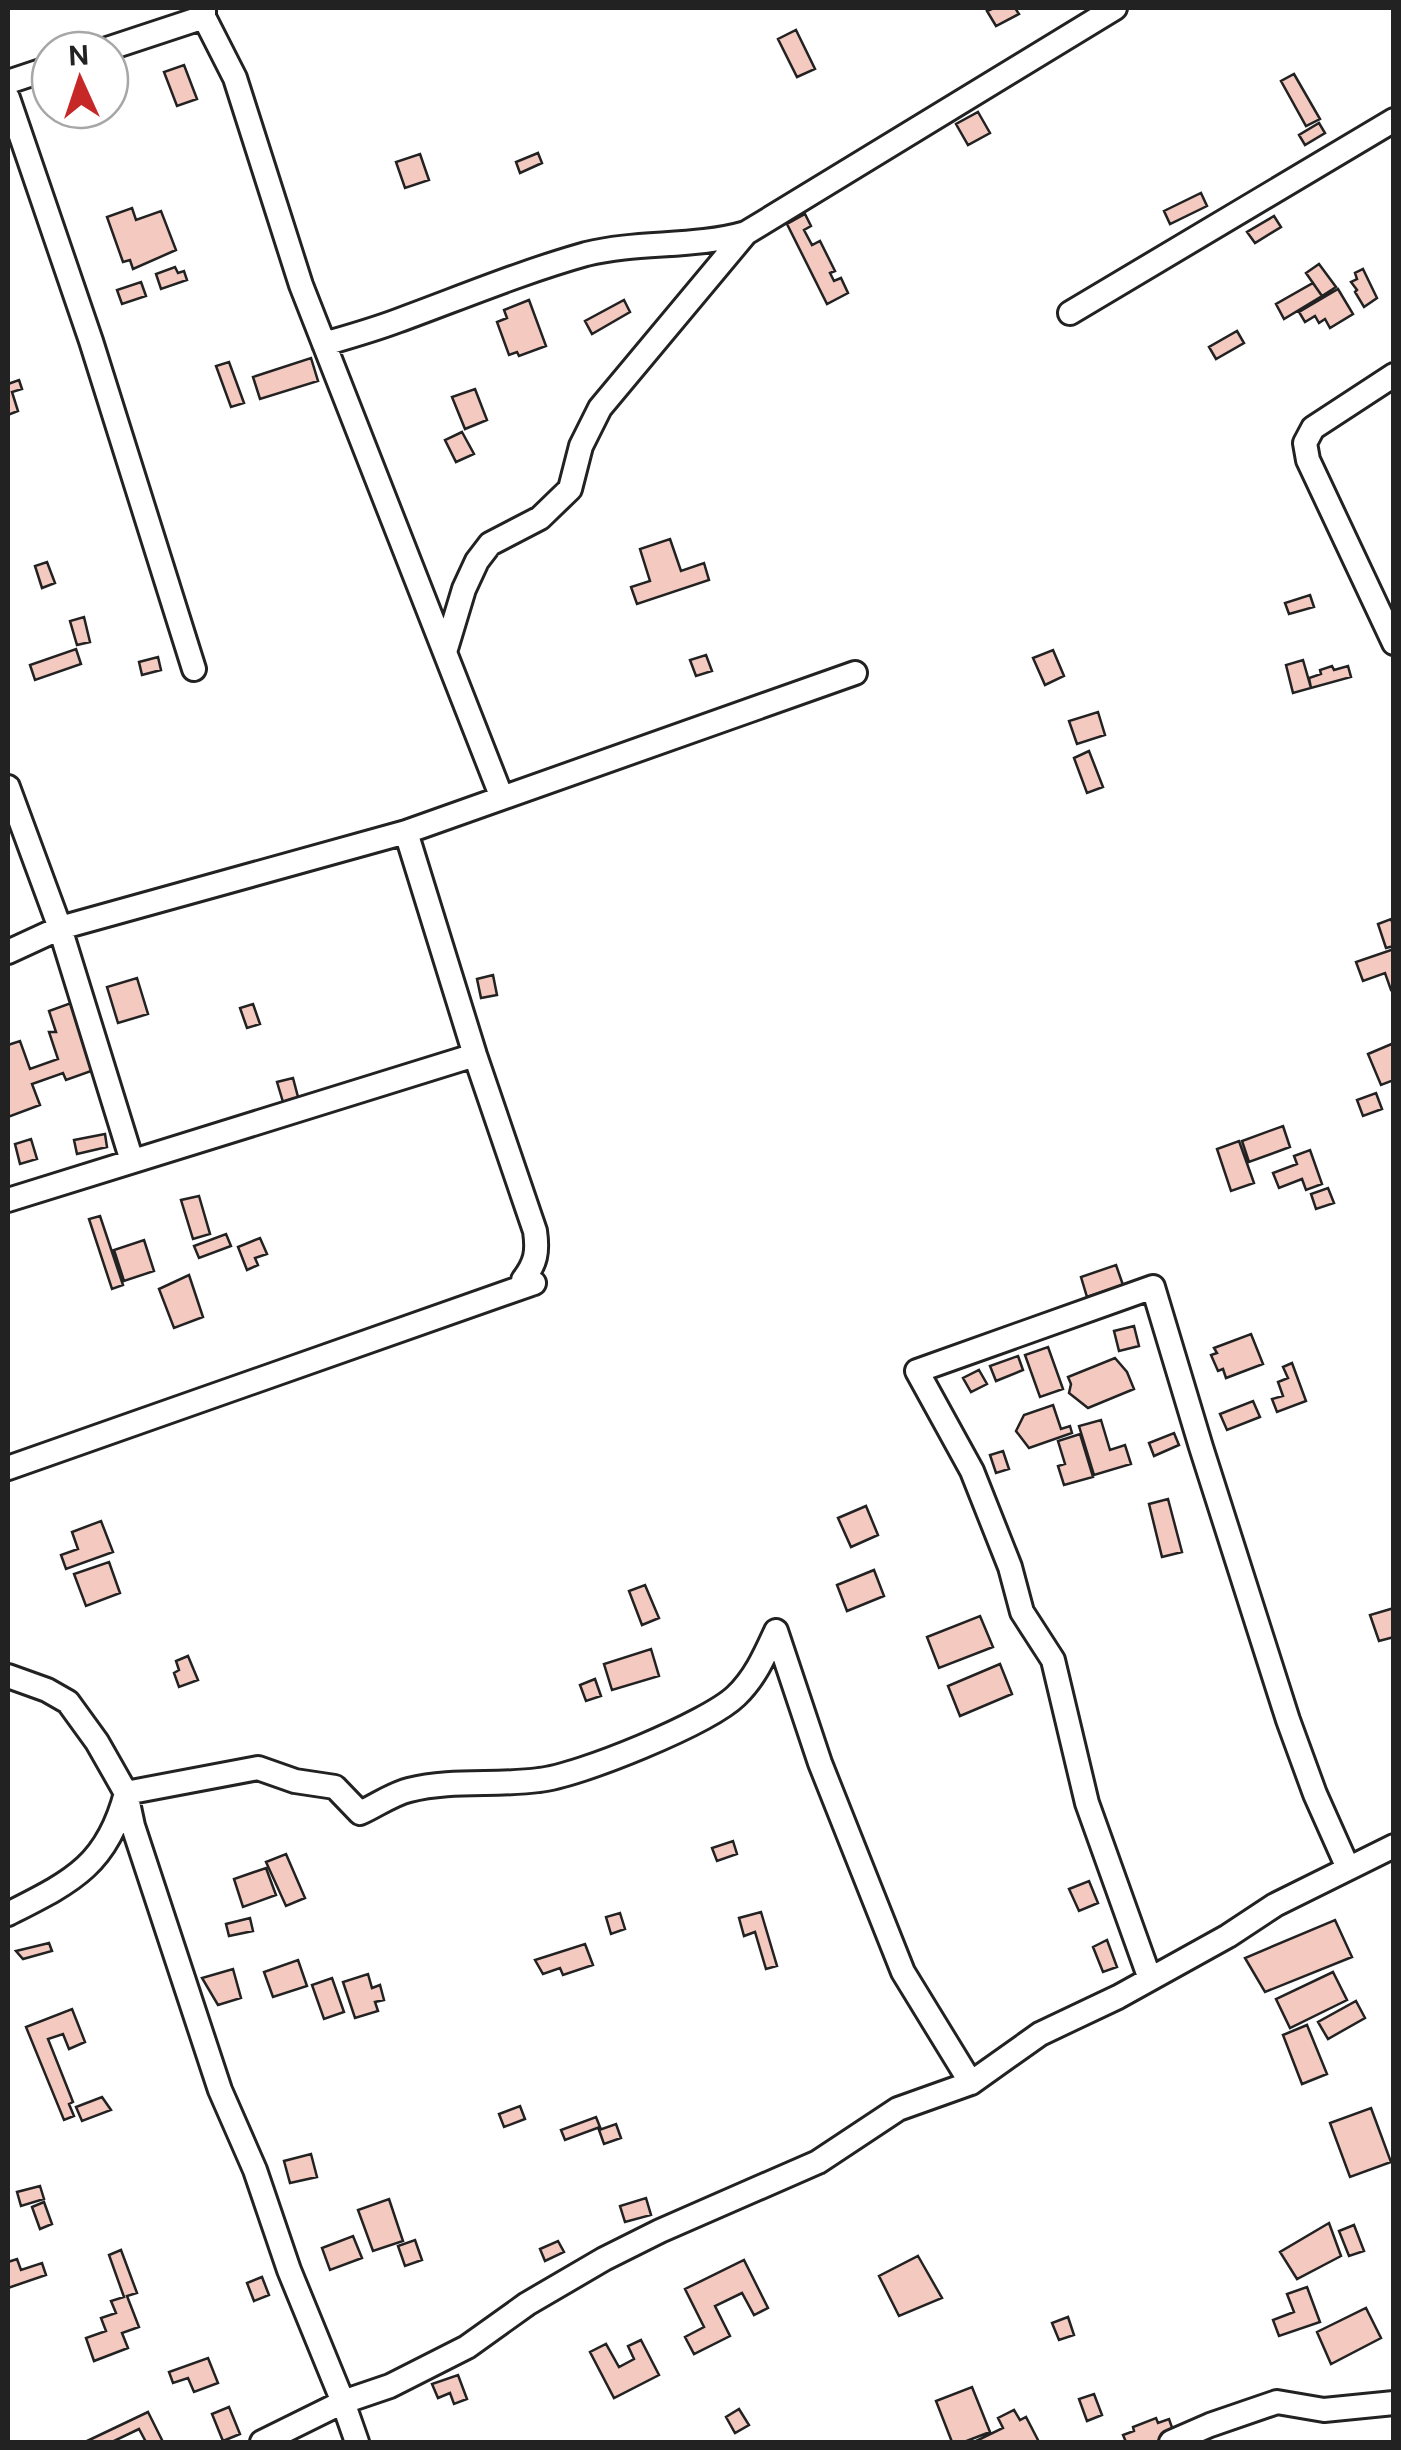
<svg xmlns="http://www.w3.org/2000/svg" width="1401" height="2450" font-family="'DM Sans',sans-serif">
	<rect width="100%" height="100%" fill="#fff"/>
	<path fill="#f3c9c0" stroke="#222" stroke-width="2.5" d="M994,8H1015L1019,14L996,26L987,11Z
		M796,30L815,69L797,77L778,39Z
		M184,65L197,99L177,106L164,72Z
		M1294,74L1320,119L1306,126L1281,81Z
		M978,112L990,133L968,145L956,124Z
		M1319,123L1325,133L1305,145L1299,135Z
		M538,153L542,163L520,173L516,162Z
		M420,154L429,180L405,188L396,162Z
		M1201,193L1207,206L1170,224L1164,211Z
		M132,208L136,220L161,211L176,250L133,269L130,260L123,262L107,217Z
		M805,214L811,226L804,230L812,245L820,241L835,271L830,273L834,281L841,278L848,293L827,304L787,224Z
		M1274,216L1281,227L1255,243L1247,232Z
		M1319,264L1336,287L1322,296L1306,273Z
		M175,267L178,273L184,271L187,280L161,289L156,274Z
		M1363,269L1377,298L1364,307L1355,292L1357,290L1351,282L1357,279L1355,273Z
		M141,282L146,296L122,304L117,290Z
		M1313,283L1322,296L1284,319L1276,304Z
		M1338,289L1353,314L1330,328L1325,319L1319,323L1315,316L1305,322L1299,312Z
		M529,300L546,346L519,356L517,352L509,355L497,322L507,318L504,310Z
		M624,300L630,312L592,334L585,321Z
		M1237,331L1244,343L1216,359L1209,347Z
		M311,358L318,381L260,399L253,377Z
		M229,362L244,403L231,407L216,366Z
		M19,380L22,389L12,392L18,411L8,415V384Z
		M475,389L487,420L465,429L452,397Z
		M462,432L474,454L456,462L445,440Z
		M670,539L681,571L704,563L709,580L637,604L631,587L650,581L640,549Z
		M47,562L55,583L42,588L35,566Z
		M1310,595L1314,607L1289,614L1285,603Z
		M84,617L90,642L77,645L70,621Z
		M76,649L81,664L35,680L30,665Z
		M1053,650L1064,676L1045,685L1033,658Z
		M706,655L712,671L696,676L690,660Z
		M158,657L161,670L142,675L139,662Z
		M1303,660L1311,688L1293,693L1286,665Z
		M1332,666L1334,670L1348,666L1351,677L1311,688L1309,678L1321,674L1320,670Z
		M1098,712L1105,735L1077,744L1069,721Z
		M1089,751L1103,787L1087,793L1074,758Z
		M1391,919L1394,927V946L1386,948L1378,924Z
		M1394,949V989L1391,990L1385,973L1363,981L1356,962Z
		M493,975L497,995L481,998L477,979Z
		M137,978L148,1014L118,1023L107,987Z
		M71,1003L94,1070L66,1080L63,1073L32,1084L40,1105L8,1117V1045L20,1041L30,1069L58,1059L49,1032H56L49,1011Z
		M253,1004L260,1024L247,1028L240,1008Z
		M1394,1043V1080L1381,1085L1368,1054Z
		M293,1078L298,1097L283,1102L277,1082Z
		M1376,1093L1382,1109L1363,1116L1357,1100Z
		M1283,1126L1290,1147L1249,1162L1242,1141Z
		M105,1134L107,1147L77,1154L74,1140Z
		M31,1139L37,1159L20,1164L15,1144Z
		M1239,1141L1254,1183L1231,1191L1217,1149Z
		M1310,1150L1322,1184L1306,1190L1302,1179L1279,1188L1273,1173L1297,1164L1294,1156Z
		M1328,1188L1334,1203L1316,1209L1311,1194Z
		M199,1196L210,1234L193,1239L181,1200Z
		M100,1216L123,1285L112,1289L89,1219Z
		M226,1234L231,1246L199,1258L194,1246Z
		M260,1238L267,1254L255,1258L258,1265L247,1270L238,1247Z
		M144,1240L154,1271L124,1281L114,1250Z
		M1116,1265L1123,1285L1087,1297L1081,1277Z
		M189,1275L203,1317L174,1328L159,1289Z
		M1134,1326L1139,1346L1119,1351L1114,1331Z
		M1251,1334L1263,1364L1226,1378L1223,1369L1218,1371L1211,1355L1217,1353L1214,1348Z
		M1048,1347L1063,1389L1040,1397L1025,1355Z
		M1018,1356L1023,1370L996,1381L990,1366Z
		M1115,1358L1127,1372L1134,1389L1088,1408L1069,1393L1071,1384L1068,1377Z
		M1292,1363L1306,1401L1277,1412L1272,1399L1283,1396L1278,1382L1288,1378L1283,1367Z
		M979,1370L987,1384L971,1392L963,1378Z
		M1253,1401L1260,1417L1227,1430L1220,1414Z
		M1053,1405L1061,1429L1070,1426L1072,1433L1029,1448L1016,1431L1024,1415Z
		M1101,1420L1110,1450L1125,1445L1131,1464L1094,1475L1079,1426Z
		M1174,1433L1179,1445L1154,1456L1149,1443Z
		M1080,1434L1093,1477L1064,1485L1058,1466L1065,1464L1058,1441Z
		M1003,1451L1009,1469L996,1473L990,1455Z
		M1168,1499L1182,1552L1162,1557L1149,1504Z
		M866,1506L878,1535L851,1547L838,1518Z
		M101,1521L113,1552L66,1569L61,1555L78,1549L72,1532Z
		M109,1562L120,1593L86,1606L74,1574Z
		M874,1570L884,1596L847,1611L837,1585Z
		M645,1585L659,1618L642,1625L629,1591Z
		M1394,1608V1637L1379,1641L1370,1615Z
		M980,1616L993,1647L939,1668L927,1637Z
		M651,1649L659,1676L612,1690L604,1664Z
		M188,1656L198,1680L179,1687L174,1673L179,1670L176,1661Z
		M1000,1664L1012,1694L960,1716L948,1686Z
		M595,1679L601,1696L586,1701L580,1685Z
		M733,1841L737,1854L717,1861L712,1848Z
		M286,1854L305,1898L286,1906L266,1862Z
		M266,1868L276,1895L243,1907L234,1879Z
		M1089,1881L1098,1903L1079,1911L1069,1889Z
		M761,1912L777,1966L766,1969L755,1932L744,1936L739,1918Z
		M620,1913L625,1929L611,1934L606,1917Z
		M250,1918L253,1931L229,1936L226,1924Z
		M1335,1920L1352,1957L1265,1992L1245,1958Z
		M1107,1940L1117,1967L1103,1972L1093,1947Z
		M49,1943L52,1951L23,1959L16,1951Z
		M585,1944L593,1965L563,1975L560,1968L543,1974L535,1960Z
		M298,1960L307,1986L273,1997L264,1972Z
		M233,1969L241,1998L218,2005L202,1978Z
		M1333,1972L1347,2000L1290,2028L1276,1999Z
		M368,1974L372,1988L380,1985L384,2000L375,2002L378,2011L355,2018L343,1982Z
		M332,1978L344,2012L324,2019L312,1985Z
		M1356,2001L1365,2018L1328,2039L1318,2022Z
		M72,2009L85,2042L69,2049L63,2034L48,2039L73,2102L69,2104L74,2116L64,2120L26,2027Z
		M1307,2025L1327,2074L1302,2084L1283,2035Z
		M102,2097L111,2110L82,2121L76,2107Z
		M520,2106L525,2119L504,2127L499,2114Z
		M1371,2108L1391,2162L1350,2177L1330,2123Z
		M596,2117L600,2127L565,2140L561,2130Z
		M616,2124L621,2138L604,2144L599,2130Z
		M311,2154L317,2177L290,2183L284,2161Z
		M40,2186L44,2199L21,2206L17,2192Z
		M646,2198L651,2215L625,2222L620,2206Z
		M389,2199L403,2241L373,2251L358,2210Z
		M44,2202L52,2224L40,2229L32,2207Z
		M1329,2223L1341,2256L1297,2279L1280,2252Z
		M1354,2225L1364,2251L1349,2256L1339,2231Z
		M353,2236L362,2258L330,2270L322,2248Z
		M415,2240L422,2260L405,2266L398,2246Z
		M558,2241L564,2252L545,2261L540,2249Z
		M121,2250L137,2293L127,2296L139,2327L122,2333L128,2348L94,2361L86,2338L106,2331L101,2318L116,2313L111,2301L124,2297L109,2255Z
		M918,2256L942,2298L899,2316L879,2276Z
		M17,2259L21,2270L42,2263L46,2275L8,2288V2262Z
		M744,2260L768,2308L754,2315L742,2293L715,2306L730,2336L694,2354L685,2337L704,2327L685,2289Z
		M262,2277L269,2295L254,2301L247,2283Z
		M1307,2287L1320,2322L1279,2336L1273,2320L1294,2312L1287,2294Z
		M1366,2308L1381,2338L1331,2364L1317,2332Z
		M1068,2317L1074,2335L1059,2340L1052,2323Z
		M641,2340L659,2375L614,2398L590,2352L606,2344L619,2367L634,2359L628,2346Z
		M208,2358L218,2383L194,2392L188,2378L173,2383L169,2372Z
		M458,2375L467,2399L454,2404L450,2393L438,2398L432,2384Z
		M972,2387L990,2432L964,2442H952L936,2401Z
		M1094,2394L1102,2415L1087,2421L1079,2399Z
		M229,2407L240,2434L223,2441L212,2414Z
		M739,2409L749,2425L735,2433L726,2417Z
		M1014,2410L1020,2420L1026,2417L1039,2442H974L1003,2428L998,2418Z
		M148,2412L163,2442H146L139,2429L112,2442H85Z
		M1156,2418L1158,2423L1169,2419L1175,2436L1155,2442H1126L1123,2435L1134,2431L1133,2427Z"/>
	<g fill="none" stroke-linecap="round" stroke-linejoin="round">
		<g stroke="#222" stroke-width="28">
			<path id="minor" d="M204,8V17L235,78L301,285L502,798
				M104,50L204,17
				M8,82L50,68
				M8,98L91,341L194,669
				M1070,313L1394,120
				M324,344C348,337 373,330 397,321C460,298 522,272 586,254C638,241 694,248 746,233L1115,8
				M1394,375L1313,428L1305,443L1308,460L1394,643
				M445,652L464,589L477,561L490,544L540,518L570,489L581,446L600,408L746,233
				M8,787L60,928L132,1161
				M406,832L475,1055L535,1231C538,1252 536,1263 523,1280L534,1283
				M8,952L60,928L406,832L855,673
				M8,1200L475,1055
				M8,1468L534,1283
				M776,1631L820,1763L903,1972L971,2083
				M8,1676L47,1690L68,1702L97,1742L126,1793L133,1826L220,2090L255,2170L289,2270L343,2402L357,2442
				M8,1914C71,1882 107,1866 126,1793L258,1768L295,1781L335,1787L360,1813C376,1806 392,1794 409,1790C452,1779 496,1786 539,1780C579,1776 708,1723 736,1696C755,1678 765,1655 776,1631
				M1150,1979L1087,1803L1053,1660L1022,1612L1010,1567L972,1471L917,1371L1153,1287L1201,1447L1288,1720L1315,1794L1348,1868
				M262,2442L343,2402L390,2386L467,2347L527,2304L604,2259L660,2231L818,2162L898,2109L971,2083L1040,2034L1118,1997L1228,1936L1275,1905L1394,1846
				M1171,2442L1210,2425L1277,2402L1324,2410L1394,2403"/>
		</g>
		<use href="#minor" stroke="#fff" stroke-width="22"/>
	</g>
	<rect width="1401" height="2450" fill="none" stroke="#222222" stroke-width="20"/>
	<g transform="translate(80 80) rotate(357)"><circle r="48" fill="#ffffff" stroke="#a7a7a7" stroke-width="2.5"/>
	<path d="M0-8L18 38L0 25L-18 38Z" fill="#c62828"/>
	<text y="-15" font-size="28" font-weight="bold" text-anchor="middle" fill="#222222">N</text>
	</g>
</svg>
